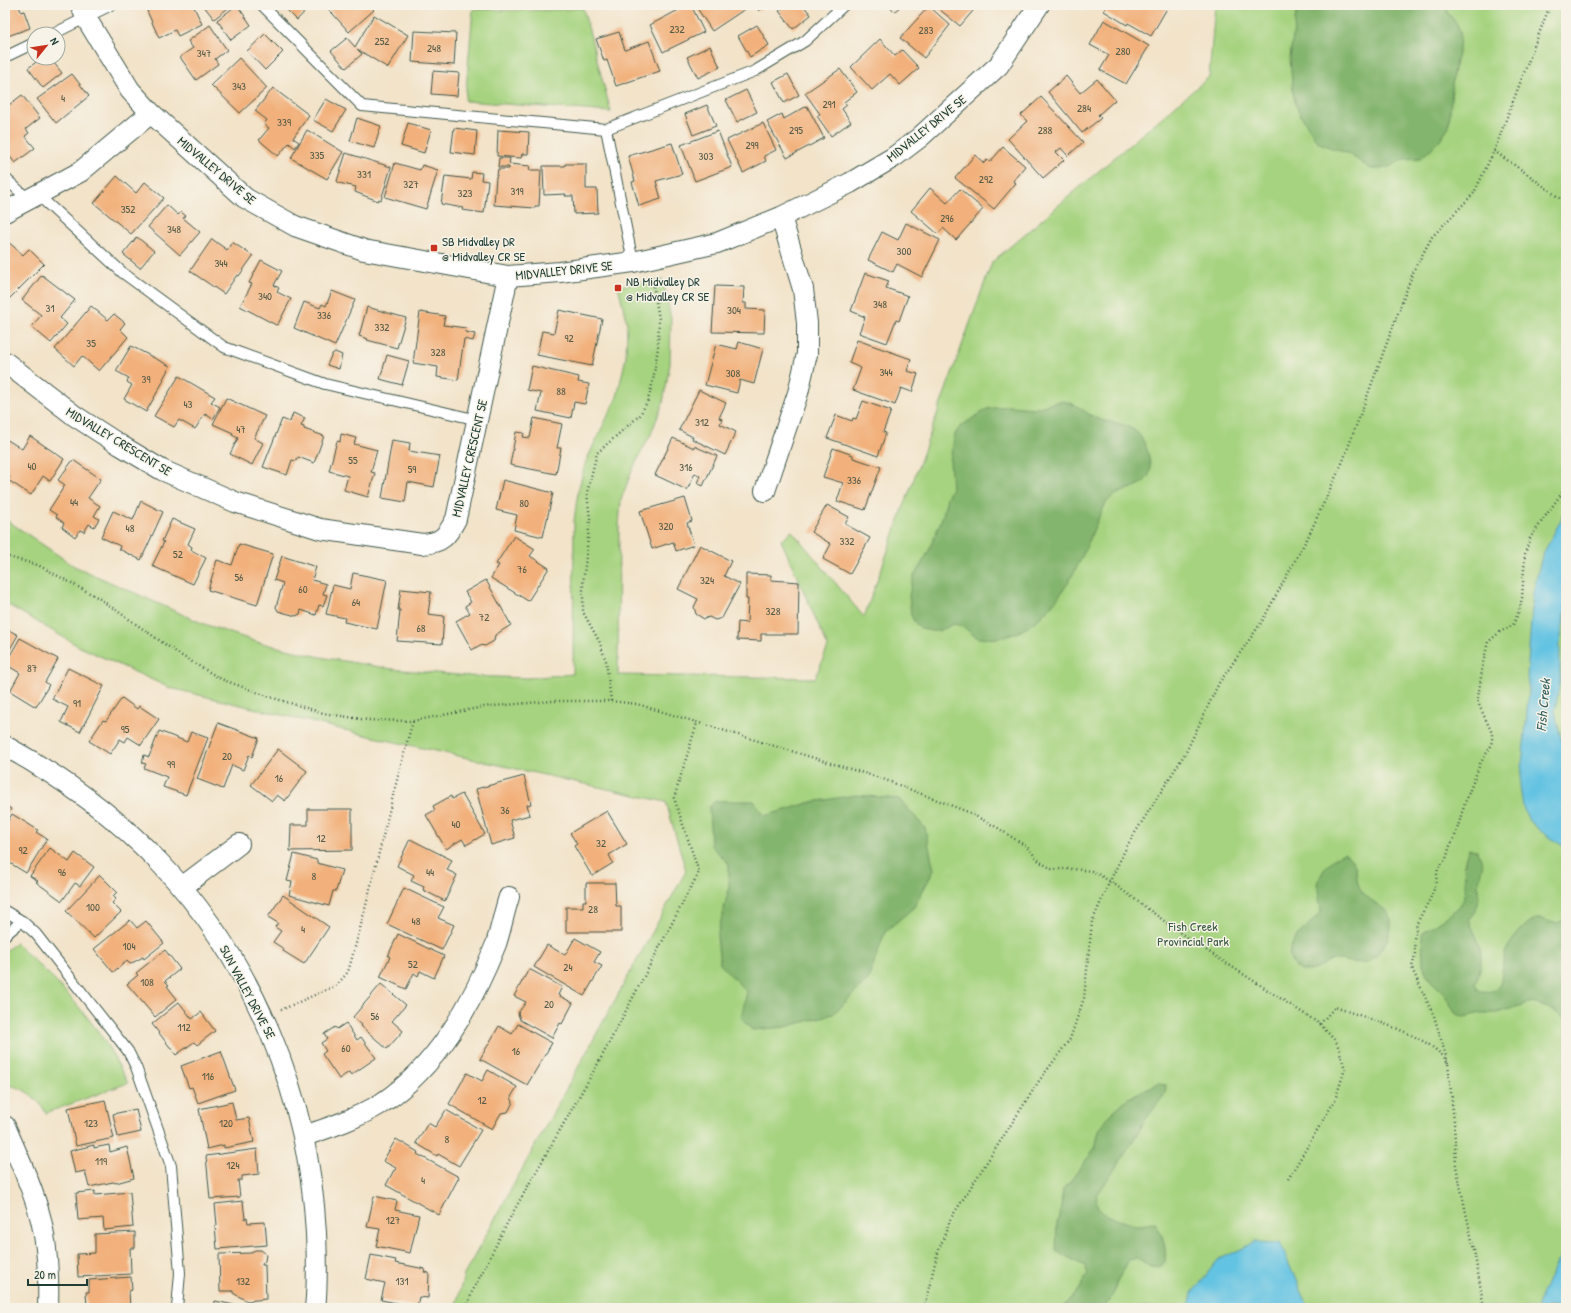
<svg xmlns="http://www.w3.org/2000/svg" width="1571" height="1313" font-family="'Patrick Hand',sans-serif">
	<rect width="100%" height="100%" fill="#f7f3e8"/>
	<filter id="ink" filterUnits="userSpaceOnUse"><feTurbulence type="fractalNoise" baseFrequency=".025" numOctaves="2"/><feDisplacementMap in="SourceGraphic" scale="8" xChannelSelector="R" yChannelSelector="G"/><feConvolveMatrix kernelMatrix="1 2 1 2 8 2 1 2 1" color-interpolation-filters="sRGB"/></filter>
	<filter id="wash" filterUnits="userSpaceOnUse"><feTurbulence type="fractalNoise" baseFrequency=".012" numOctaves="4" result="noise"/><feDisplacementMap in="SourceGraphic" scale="16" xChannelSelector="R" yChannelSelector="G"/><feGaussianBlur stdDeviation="0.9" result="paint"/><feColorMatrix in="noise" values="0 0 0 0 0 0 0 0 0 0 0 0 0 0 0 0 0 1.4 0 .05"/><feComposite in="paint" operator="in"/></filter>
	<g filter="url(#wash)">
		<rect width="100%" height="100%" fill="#f2e3c9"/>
		<path fill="#a6d37f" stroke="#62885a" d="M1215,5H1566V1308H455L464,1275L686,871L666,802L386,740L170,688L80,647L5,603V519L74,566L204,624L257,642L320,657L392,669L469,676L527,678L573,674L574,521L578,491L586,461L617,397L626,357L627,323L618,286L663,280L671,319L670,364L663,403L651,434L632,470L621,500L619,525L618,675L815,678L828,647L781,540L792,531L864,617L992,262L1209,77Z
			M583,8L611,112L465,101L473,9C510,11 546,11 583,8Z
			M16,943C48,973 79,1003 104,1040C113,1054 120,1069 128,1083L46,1113C40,1102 31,1093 19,1088C13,1086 9,1086 5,1081V951Z"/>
		<path fill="#84b56e" stroke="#527951" d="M1297,5H1446L1447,12L1457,24L1460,32L1459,49L1453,74L1449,126L1439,141L1421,158L1404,159L1389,167L1380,169H1371L1349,154L1324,145L1317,141L1299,112L1295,103L1293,93L1290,58Z
			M1060,401C1077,402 1084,413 1098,419C1104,422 1110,421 1116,423C1137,427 1145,438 1149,458C1150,465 1152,472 1147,478C1138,491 1118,488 1106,503C1096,521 1090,540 1081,559C1062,598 1030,644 981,638C974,638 969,630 963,627C960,625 957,625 954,624L939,631H931L922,629L915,623L911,615L909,595L914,576L928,553L943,515L947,497L952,488L950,460L955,434L961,426L987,409L1008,406L1036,408Z
			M856,795L899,799L925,828L934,870L914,907L885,932L868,980L833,1014L785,1027L752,1030L741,1018L747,992L720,964L717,937L729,888V864L711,846L709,807L715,801H754L765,816L812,802Z
			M1469,849L1477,850C1486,861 1482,867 1479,880C1476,898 1484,901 1469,919C1478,944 1488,955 1475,983L1478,990C1511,999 1497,966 1507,949C1511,941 1528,919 1537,919C1550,918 1550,928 1566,919V1019L1553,1010L1537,1004L1529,1003L1497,1013H1481L1464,1017L1456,1014L1443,992L1430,980L1426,973L1423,964L1422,933C1435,924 1465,909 1465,891C1466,875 1461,865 1469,849Z
			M1344,853C1363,866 1352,876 1361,890C1368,902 1385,905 1390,917C1396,932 1378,961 1363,963C1352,963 1342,959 1332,960C1326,961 1322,967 1316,969C1311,971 1306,971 1301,971C1271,950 1308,928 1321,912C1320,904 1318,895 1318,886C1319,872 1332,858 1344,853Z
			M1158,1084L1166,1085L1165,1094L1146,1119L1125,1154L1097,1195C1096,1200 1096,1206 1100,1210C1104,1215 1132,1226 1139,1225C1144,1225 1149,1223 1155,1223C1163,1235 1167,1248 1165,1262L1159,1267L1151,1266L1136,1258L1129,1260L1116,1283L1115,1291L1103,1308H1063L1079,1289L1088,1274L1085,1266L1056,1251L1057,1223L1060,1214L1063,1189L1069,1183L1095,1148L1099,1131L1108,1116L1127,1099L1143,1090Z"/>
		<path fill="#64c3e2" stroke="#42808b" d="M1566,510V607L1560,643V681L1555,711L1561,739L1566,752V848L1542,832L1529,821L1523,807L1520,786L1529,690L1527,677L1533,592L1542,556Z
			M1256,1242L1280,1243L1303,1297L1312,1308H1189L1192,1293L1218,1260Z
			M1566,1250V1308H1536C1543,1290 1553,1265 1566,1250Z"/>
		<g id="blocks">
			<path fill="#f2b17b" d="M9,5H19L21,12L24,11L30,28L5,37V6Z
				M147,5H193L202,24L178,36L175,30L159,38L147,11L149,10Z
				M203,5H232L214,19Z
				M237,5L251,25L231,40L217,20Z
				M282,5H311L297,20Z
				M325,5H369L374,10L349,32Z
				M688,5H691L704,32L663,52L650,25Z
				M695,5H746L748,7L712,31Z
				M755,5H767L759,11Z
				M786,5H803L811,15L793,29L779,11Z
				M888,5H902L894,12Z
				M934,5H978L960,26Z
				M1107,5H1169L1151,36L1128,23L1127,25L1104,11Z
				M929,6L950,25L924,58L900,38Z
				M374,15L408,35L388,68L357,49L362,54L346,68L331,51L347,38L355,47Z
				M1104,20L1149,46L1126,84L1100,70L1109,55L1090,45Z
				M210,25L227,50L215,59L218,64L196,80L180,57L193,48L188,41Z
				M757,25L769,45L750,57L738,36Z
				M414,31L456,33L454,65L412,62Z
				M619,32L625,50L649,41L660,71L616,86L607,60L604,61L596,39Z
				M265,34L283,52L265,70L247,51Z
				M880,39L895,56L902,50L919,68L900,85L890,74L872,90L851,67Z
				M710,46L720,67L698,78L687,57Z
				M42,58H50L62,73L43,88L28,68Z
				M239,58L267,88L240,113L211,85Z
				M840,69L857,92L844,102L847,105L842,109L851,122L831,136L817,116L820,114L805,93Z
				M433,71L459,73L457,96L431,94Z
				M72,74L89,96L56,123L37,99Z
				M788,74L799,95L784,103L773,82Z
				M1066,76L1080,93L1097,79L1115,100L1098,115L1101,118L1082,133L1048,92Z
				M273,88L309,115L293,138L299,142L295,148L289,143L278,156L259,140L269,128L264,124L267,120L255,111Z
				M746,90L757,112L737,122L726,100Z
				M22,95L40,118L26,129L29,133L25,136L35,148L15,163L5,150V108Z
				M1041,97L1083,142L1068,156L1061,148L1056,152L1064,160L1043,178L1008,139L1027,121L1021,115Z
				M326,99L346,110L333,131L313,120Z
				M707,105L716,126L693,135L685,114Z
				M807,106L824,138L787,158L767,122L782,114L784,119Z
				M357,118L381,126L374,148L350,141Z
				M408,123L431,130L424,153L401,146Z
				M763,123L776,150L764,156L766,161L743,173L727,140Z
				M454,128L477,131L475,155L451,152Z
				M307,130L343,152L327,179L291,158Z
				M498,130L529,132L528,154H522L521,158L497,156Z
				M718,131L732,167L695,181L681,145Z
				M672,143L682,174L656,181L661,199L639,206L632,182L635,181L628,156Z
				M1003,147L1025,166L1013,181L1016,183L994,209L955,178L975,155L984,163L987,160L990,162Z
				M346,153L391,167L381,200L379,199L378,201L355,192L356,187L339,183L337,181Z
				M499,158H510L509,164L530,166L529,170H541L539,206H535V208L494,205L496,176H497L498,169H509V167H498Z
				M395,163L420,170L422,165L438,170L426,209L385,197Z
				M565,164H586V189H597L598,213L574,214L573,196H565L566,194L544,195L543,166H565Z
				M472,172L482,173L481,180L488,181L484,213L462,210L463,208L441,204L445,176L471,179Z
				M117,176L136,193L145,182L164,198L131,234L94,203Z
				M930,188L947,203L960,189L983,209L956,240L943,228L938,234L911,211Z
				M167,205L178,215L181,212L186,216L183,218L200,232L180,255L148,227Z
				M906,223L940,240L922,277L897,264L893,272L868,260L882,232L898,240Z
				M137,237L154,251L140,268L123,254Z
				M5,239L23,255L29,249L44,264L5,303Z
				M212,239L227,250L232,242L253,256L239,276L237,275L224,294L190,271Z
				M261,260L282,271L274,285L279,288L277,292L291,299L278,324L276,325L240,306L252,284L249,283Z
				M865,273L889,281L886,288L908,296L899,321L896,320L887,343L859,333L865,317L851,311Z
				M42,275L75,300L60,318L67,324L51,343L32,327L41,315L22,300Z
				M715,286L744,287L743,303H746V309L765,310L764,333L712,332Z
				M332,291L355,300L335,346L294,328L304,302L320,308L322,304L326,306Z
				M91,306L108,320L114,314L125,323L120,329L128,337L99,371L82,356L74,366L55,349Z
				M367,307L406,318L397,348L367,340L368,339L359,336Z
				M559,310L602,319L592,366L537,355L542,331L554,333Z
				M420,312L445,316L443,325L466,328L465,332L475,334L473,341L464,339L458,380L437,377L438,367L413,363Z
				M857,340L911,359L907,371L918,374L912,392L901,388L895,405L853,390L861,368L849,363Z
				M739,342L763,349L754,384L740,380L737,393L705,385L716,344L737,349Z
				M131,346L170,366L163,379L164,380L146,412L124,399L132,385L127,382L129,378L116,371Z
				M335,352L342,355L339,369L327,365L332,354Z
				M387,355L409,361L402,385L380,379Z
				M532,366L579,377L578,382L589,384L585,404L574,402L571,418L537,411L541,393L527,390Z
				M179,376L215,397L211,402L220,407L213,419L205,414L195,429L179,420L174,427L154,416Z
				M699,390L726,403L719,418L722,419L720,424L736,432L725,455L692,439L693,437L679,430Z
				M226,398L265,416L254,438L263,443L252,465L230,454L238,438L232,435L233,433L213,424Z
				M863,401L891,411L883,432L886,433L878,456L827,438L836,415L852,421L853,418L856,419Z
				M293,413L305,418L301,426L304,427V429L324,436L314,463L298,457L296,461L292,460L287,475L263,467L282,419L290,422Z
				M534,418L562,424L557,448H561L556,474L510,465L516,432L524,433L523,437L530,438Z
				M341,434L356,438L354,444L377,450L371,472L375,473L368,497L344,490L348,476L329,471L337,441L340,442Z
				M30,436L64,459L50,481L43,476L31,495L8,480L10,477L5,474V441L6,439L22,449Z
				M673,438L694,448V446L717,456L703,486L697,483L700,476L695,473L687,490L655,475Z
				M392,440L410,443L409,451L440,456L434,487L408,482L405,502L382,498Z
				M833,448L853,455V458L881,467L865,510L837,501L843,483L823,477Z
				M73,460L101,479L88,498L100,506L94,516L99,519L94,527L89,524L84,532L80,530L75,537L62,527L64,523L56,517L57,515L49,510L65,485L58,480Z
				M503,480L553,493L543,537L514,530L517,515L496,510Z
				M685,498L692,521L687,523L694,545L676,551L673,542L652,549L640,511Z
				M141,501L163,512L141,560L119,549L120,546L101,537L113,511L133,520Z
				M827,505L849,517L845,524L870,538L850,574L823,559L831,544L811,532Z
				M172,519L195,529L188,544L192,547L191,550L206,558L193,584L152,566L164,542L162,541Z
				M514,536L535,549L530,556L549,568L528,601L491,578L499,565L496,564Z
				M239,544L273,554L257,605L208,590L217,560L232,565Z
				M700,545L731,561L724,576L740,584L722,618L715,620L709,617L704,619L696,614L694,607L698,599L678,589Z
				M282,556L316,567L312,580L326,584L323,594L327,595L323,606L319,605L316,615L301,610L300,614L296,616L278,611L276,607L283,583L274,580Z
				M353,573L387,580L377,629L344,622L345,618L326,614L333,585L350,589Z
				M746,574L771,575V580L799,582L798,634H761V641L737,640L738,622L747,623L748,599H746Z
				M486,580L511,625L495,635L494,641L485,646L480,645L472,650L456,621L470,613L465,606L471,602L465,592Z
				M401,589L431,592L428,614L444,616L442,644L397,641L400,610H398Z
				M5,628L18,635L5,658Z
				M20,638L58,659L45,682L49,685L36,707L10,691L20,673L5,664Z
				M68,668L104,686L80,732L61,722L68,707L52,699Z
				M122,698L137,709L139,706L159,719L141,745L128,737L125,742L120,739L110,754L89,741L103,720L106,721Z
				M218,723L259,738L252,757L249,755L243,770L232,765L223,789L197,779Z
				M159,731L187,742L191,732L208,738L186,795L163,787L167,777L144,768L146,764L142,763L144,755L149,757Z
				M278,749L307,771L285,801L277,795L272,801L251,785Z
				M524,776L531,804L527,805L530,815L510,820L515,838L491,845L476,789Z
				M462,794L485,834L466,845L462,839L446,849L426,815L435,810L433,806L451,796L452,799Z
				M5,805L11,809L5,818Z
				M308,809H352V850L290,851L291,825H308Z
				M607,811L627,844L609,855L613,863L592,876L574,846L577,844L570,833Z
				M12,814L38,830L36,832L47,839L26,873L5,860V826Z
				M410,839L452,860L447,870L457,875L445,901L423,890L424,887L411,881L414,875L397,866Z
				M50,848L69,862L75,853L94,867L80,886L75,883L62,901L36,882L38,881L30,876Z
				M294,854L317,860V863L342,870L336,891H333L329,906L289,895L292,882L287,881Z
				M100,875L117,892L113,896L116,899L112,903L121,912L94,938L66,911Z
				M586,883H615L616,906H621V932H566V907H583V901H586Z
				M404,888L444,907L438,918L454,925L442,950L387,924Z
				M283,895L329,927L304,964L283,951L284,949L273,942L281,931L275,927L278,923L268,917Z
				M130,920L137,928L146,921L164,943L144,959L143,957L130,964L127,961L113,972L94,949Z
				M398,934L444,956L434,978L420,971L418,976L414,973L406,989L380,977L390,957L388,956Z
				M575,938L600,952L594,962L602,966L584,996L534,967L547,945L565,955Z
				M165,950L180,969L165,981L169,985L167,986L177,999L155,1017L127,984L138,975L136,973Z
				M529,969L562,987L558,995L573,1003L562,1024L560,1023L552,1038L520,1020L518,1013L526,1002L514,996Z
				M381,984L406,1005L392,1021L403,1031L387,1049L361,1026L362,1025L353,1017Z
				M179,1002L192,1019L201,1012L215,1031L197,1045L194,1042L176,1055L152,1024Z
				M346,1023L357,1040L361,1037L376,1058L351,1075L349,1072L339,1079L322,1054L326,1051L321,1043L327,1039L324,1034L335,1027L337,1029Z
				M518,1024L552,1043L527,1085L480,1059L499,1026L512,1034Z
				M221,1051L235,1090L198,1103L192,1087L189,1088L181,1066Z
				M488,1070L517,1087L511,1097L513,1102L508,1112L501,1113L492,1129L449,1104L467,1073L482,1081Z
				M105,1100L114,1138L76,1146L68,1108Z
				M232,1102L236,1120L249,1118L254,1142L224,1148V1145L207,1149L199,1109Z
				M136,1109L141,1132L118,1137L113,1114Z
				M446,1110L481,1130L459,1166L438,1154L437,1156L416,1143L428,1123L435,1127Z
				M396,1139L418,1152L417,1154L459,1177L439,1215L386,1185L394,1170L395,1171L396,1168L383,1161Z
				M94,1145V1148L109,1145L110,1152L127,1147L134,1178L116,1183L113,1182L89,1187L85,1171L75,1173L70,1151Z
				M257,1149L259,1174L242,1176V1180H238L240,1197L210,1199L206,1156Z
				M95,1191V1195L130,1192L133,1227L104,1230L103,1218L78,1220L76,1193Z
				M374,1196L397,1201L395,1210L419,1215L410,1253L376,1246L380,1229L367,1227Z
				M243,1201L245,1219L247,1218L248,1223L265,1222L267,1245L217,1249L215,1226L217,1225L215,1204Z
				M135,1232V1248H130L131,1274L78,1277L77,1254L95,1253V1234Z
				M255,1250H261L266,1254L265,1261L262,1264V1265H265L266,1299L247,1301L233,1293V1291H220L219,1254L251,1253Z
				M371,1255L396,1260L395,1263L425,1269L424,1272L429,1273L428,1298L419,1297L417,1307L381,1300L385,1283L366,1279Z
				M131,1277L132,1290L129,1291L130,1308H87L86,1292H89V1280Z
				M215,1301L239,1306V1304L255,1308H214Z"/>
		</g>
	</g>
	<g filter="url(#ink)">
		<use href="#blocks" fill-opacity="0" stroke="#3f564a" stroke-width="1"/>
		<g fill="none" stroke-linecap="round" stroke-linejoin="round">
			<g stroke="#3f564a" stroke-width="12">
				<path id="lane" d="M262,5L362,106L606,129L755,71L805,41L844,5
					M53,34L111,5
					M5,57L34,43
					M606,129L633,262
					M5,178L29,200
					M38,195L123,273L224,347L325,384L478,420
					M5,911L22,921L36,934L128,1051L136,1067L171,1166L180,1273L177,1308
					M5,935L22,921"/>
			</g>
			<g stroke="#3f564a" stroke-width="22">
				<path id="street" d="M81,5L86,18L130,90L151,113L245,198L295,226L364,250L508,276L560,272L633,262L717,243L781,217L850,183L894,157L919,138L999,65L1039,5
					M5,212L80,172L151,113
					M5,362L75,416L120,445L162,470L235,502L320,529L422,544C442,543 447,536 456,519L508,276
					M765,491L798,393L807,354V323L803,289L781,217
					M5,746C62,777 115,816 160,863C254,962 309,1097 316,1233C317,1258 318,1283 315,1308
					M182,887L239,844
					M5,1126C18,1157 33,1188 41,1220C48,1249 49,1278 48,1308
					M304,1136C331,1127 358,1118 382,1103C438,1066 472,1004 496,944C501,929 504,912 509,897"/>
			</g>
			<path stroke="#3f564a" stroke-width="2.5" stroke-dasharray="1 3" stroke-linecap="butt" d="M1494,151L1526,173L1566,203
				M5,556L38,565L97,597L182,656L221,679L270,697L323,713L367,720L413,721L483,707L552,701H611L637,704L883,779L968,812L998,828L1027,847L1040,862L1052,869H1072L1092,871L1110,881L1186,937L1320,1024L1337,1043L1345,1069L1335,1100L1287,1181
				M611,701L606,661L599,641L583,612V584L590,519L587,493L597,453L640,415L648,400L653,381L658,347L659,319L652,278
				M281,1010L337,985L348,972C372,889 389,804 413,721
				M1320,1024L1335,1007C1365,1018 1432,1035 1448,1063L1454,1121L1456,1166L1474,1250L1484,1308
				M1448,1063L1434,1016L1414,973L1412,967L1415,955L1414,939L1417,923L1430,899L1435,887L1438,868L1446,859L1450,846L1455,836L1465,803L1480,764L1491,746L1492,739V733L1479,705L1478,698L1483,663L1488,642L1500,632L1513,625L1519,611L1522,598L1525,554L1530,538L1566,487
				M467,1308L472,1292L512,1214L600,1060L699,872L674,798L697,723
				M924,1308L937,1255L951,1218L1039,1081L1070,1039L1084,998L1092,922L1110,881L1128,844L1186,752L1219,683L1261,623L1309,535L1343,461L1414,270L1432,237L1474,193L1494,151L1550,5"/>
			<use href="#lane" stroke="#fff" stroke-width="10"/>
			<use href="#street" stroke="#fff" stroke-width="20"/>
		</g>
	</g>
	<g fill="#c8321e" stroke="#f7f3e8" stroke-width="1.5">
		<rect x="430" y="244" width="8" height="8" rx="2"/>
		<rect x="614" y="284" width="8" height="8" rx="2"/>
	</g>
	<g text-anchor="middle" stroke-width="3" stroke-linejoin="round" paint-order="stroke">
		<g font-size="11" fill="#545a46">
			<text x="677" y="33">232</text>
			<text x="926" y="34">283</text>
			<text x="382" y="45">252</text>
			<text x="434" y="52">248</text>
			<text x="1123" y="55">280</text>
			<text x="204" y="57">347</text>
			<text x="239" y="90">343</text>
			<text x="63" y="102">4</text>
			<text x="829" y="108">291</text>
			<text x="1084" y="112">284</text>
			<text x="284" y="126">339</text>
			<text x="796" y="134">295</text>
			<text x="1045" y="134">288</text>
			<text x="752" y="149">299</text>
			<text x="317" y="159">335</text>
			<text x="706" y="160">303</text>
			<text x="364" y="178">331</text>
			<text x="986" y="183">292</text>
			<text x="411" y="188">327</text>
			<text x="517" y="195">319</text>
			<text x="465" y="197">323</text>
			<text x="128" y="213">352</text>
			<text x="947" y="222">296</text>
			<text x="174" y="233">348</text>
			<text x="904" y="255">300</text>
			<text x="221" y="267">344</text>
			<text x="265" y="300">340</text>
			<text x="880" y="308">348</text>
			<text x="50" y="312">31</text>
			<text x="734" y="314">304</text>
			<text x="324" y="319">336</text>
			<text x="382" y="331">332</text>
			<text x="569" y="342">92</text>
			<text x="91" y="347">35</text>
			<text x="438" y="356">328</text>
			<text x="886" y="376">344</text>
			<text x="733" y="377">308</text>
			<text x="146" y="383">39</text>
			<text x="561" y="395">88</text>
			<text x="188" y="408">43</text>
			<text x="702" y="426">312</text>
			<text x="241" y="433">47</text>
			<text x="353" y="464">55</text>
			<text x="32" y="470">40</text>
			<text x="686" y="471">316</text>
			<text x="412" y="473">59</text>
			<text x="854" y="484">336</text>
			<text x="74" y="506">44</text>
			<text x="524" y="507">80</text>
			<text x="666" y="530">320</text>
			<text x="130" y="532">48</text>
			<text x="847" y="545">332</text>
			<text x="178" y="558">52</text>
			<text x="522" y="573">76</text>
			<text x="239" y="581">56</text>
			<text x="707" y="584">324</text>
			<text x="303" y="593">60</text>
			<text x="356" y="606">64</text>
			<text x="773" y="615">328</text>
			<text x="484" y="621">72</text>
			<text x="421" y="632">68</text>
			<text x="32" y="672">87</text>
			<text x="77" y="707">91</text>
			<text x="125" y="733">95</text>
			<text x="227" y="760">20</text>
			<text x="171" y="768">99</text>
			<text x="279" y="782">16</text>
			<text x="505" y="814">36</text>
			<text x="456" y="828">40</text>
			<text x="321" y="842">12</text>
			<text x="601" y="847">32</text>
			<text x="23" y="854">92</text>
			<text x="62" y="876">96</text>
			<text x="430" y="876">44</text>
			<text x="314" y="880">8</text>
			<text x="93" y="911">100</text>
			<text x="593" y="913">28</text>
			<text x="416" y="925">48</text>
			<text x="303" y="933">4</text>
			<text x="129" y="950">104</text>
			<text x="413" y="968">52</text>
			<text x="568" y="971">24</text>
			<text x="147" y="986">108</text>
			<text x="549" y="1008">20</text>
			<text x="375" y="1020">56</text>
			<text x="184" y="1031">112</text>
			<text x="346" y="1052">60</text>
			<text x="516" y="1055">16</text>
			<text x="208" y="1080">116</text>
			<text x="482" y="1104">12</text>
			<text x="91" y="1127">123</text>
			<text x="226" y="1127">120</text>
			<text x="447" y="1143">8</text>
			<text x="101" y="1165">119</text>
			<text x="233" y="1169">124</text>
			<text x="423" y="1184">4</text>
			<text x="393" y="1224">127</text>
			<text x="243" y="1285">132</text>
			<text x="402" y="1285">131</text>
		</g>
		<g font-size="13" fill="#1f3d34" stroke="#f7f3e8">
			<text transform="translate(926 128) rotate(-39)" y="5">MIDVALLEY DRIVE SE</text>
			<text transform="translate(217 170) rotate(40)" y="5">MIDVALLEY DRIVE SE</text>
			<text transform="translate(564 270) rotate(-6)" y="5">MIDVALLEY DRIVE SE</text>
			<text transform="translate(119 441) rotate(31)" y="5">MIDVALLEY CRESCENT SE</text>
			<text transform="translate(469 458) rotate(-77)" y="5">MIDVALLEY CRESCENT SE</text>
			<text transform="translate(248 992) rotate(62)" y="5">SUN VALLEY DRIVE SE</text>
		</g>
		<g font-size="13" fill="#1f3d34" stroke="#f7f3e8" text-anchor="start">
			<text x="442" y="246">SB Midvalley DR<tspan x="442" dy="15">@ Midvalley CR SE</tspan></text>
			<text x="626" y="286">NB Midvalley DR<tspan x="626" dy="15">@ Midvalley CR SE</tspan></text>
		</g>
		<g font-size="13" fill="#3a5b43" stroke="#f7f3e8">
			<text x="1193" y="931">Fish Creek<tspan x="1193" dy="15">Provincial Park</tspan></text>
		</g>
		<g font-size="14" font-style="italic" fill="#305e60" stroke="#f7f3e8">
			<text transform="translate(1543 705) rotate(-85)" y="5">Fish Creek</text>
		</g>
	</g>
	<rect width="1571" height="1313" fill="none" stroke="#f7f3e8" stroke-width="20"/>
	<g transform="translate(46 46) rotate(60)"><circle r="19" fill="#f7f3e8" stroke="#a1aaa0"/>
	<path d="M0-3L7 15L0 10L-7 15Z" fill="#c8321e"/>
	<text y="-6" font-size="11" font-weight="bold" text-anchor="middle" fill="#1f3d34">N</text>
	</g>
	<path d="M28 1279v6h59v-6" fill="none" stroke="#1f3d34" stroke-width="2"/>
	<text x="34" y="1279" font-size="12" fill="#1f3d34" stroke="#f7f3e8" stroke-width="3" paint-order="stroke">20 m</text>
</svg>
